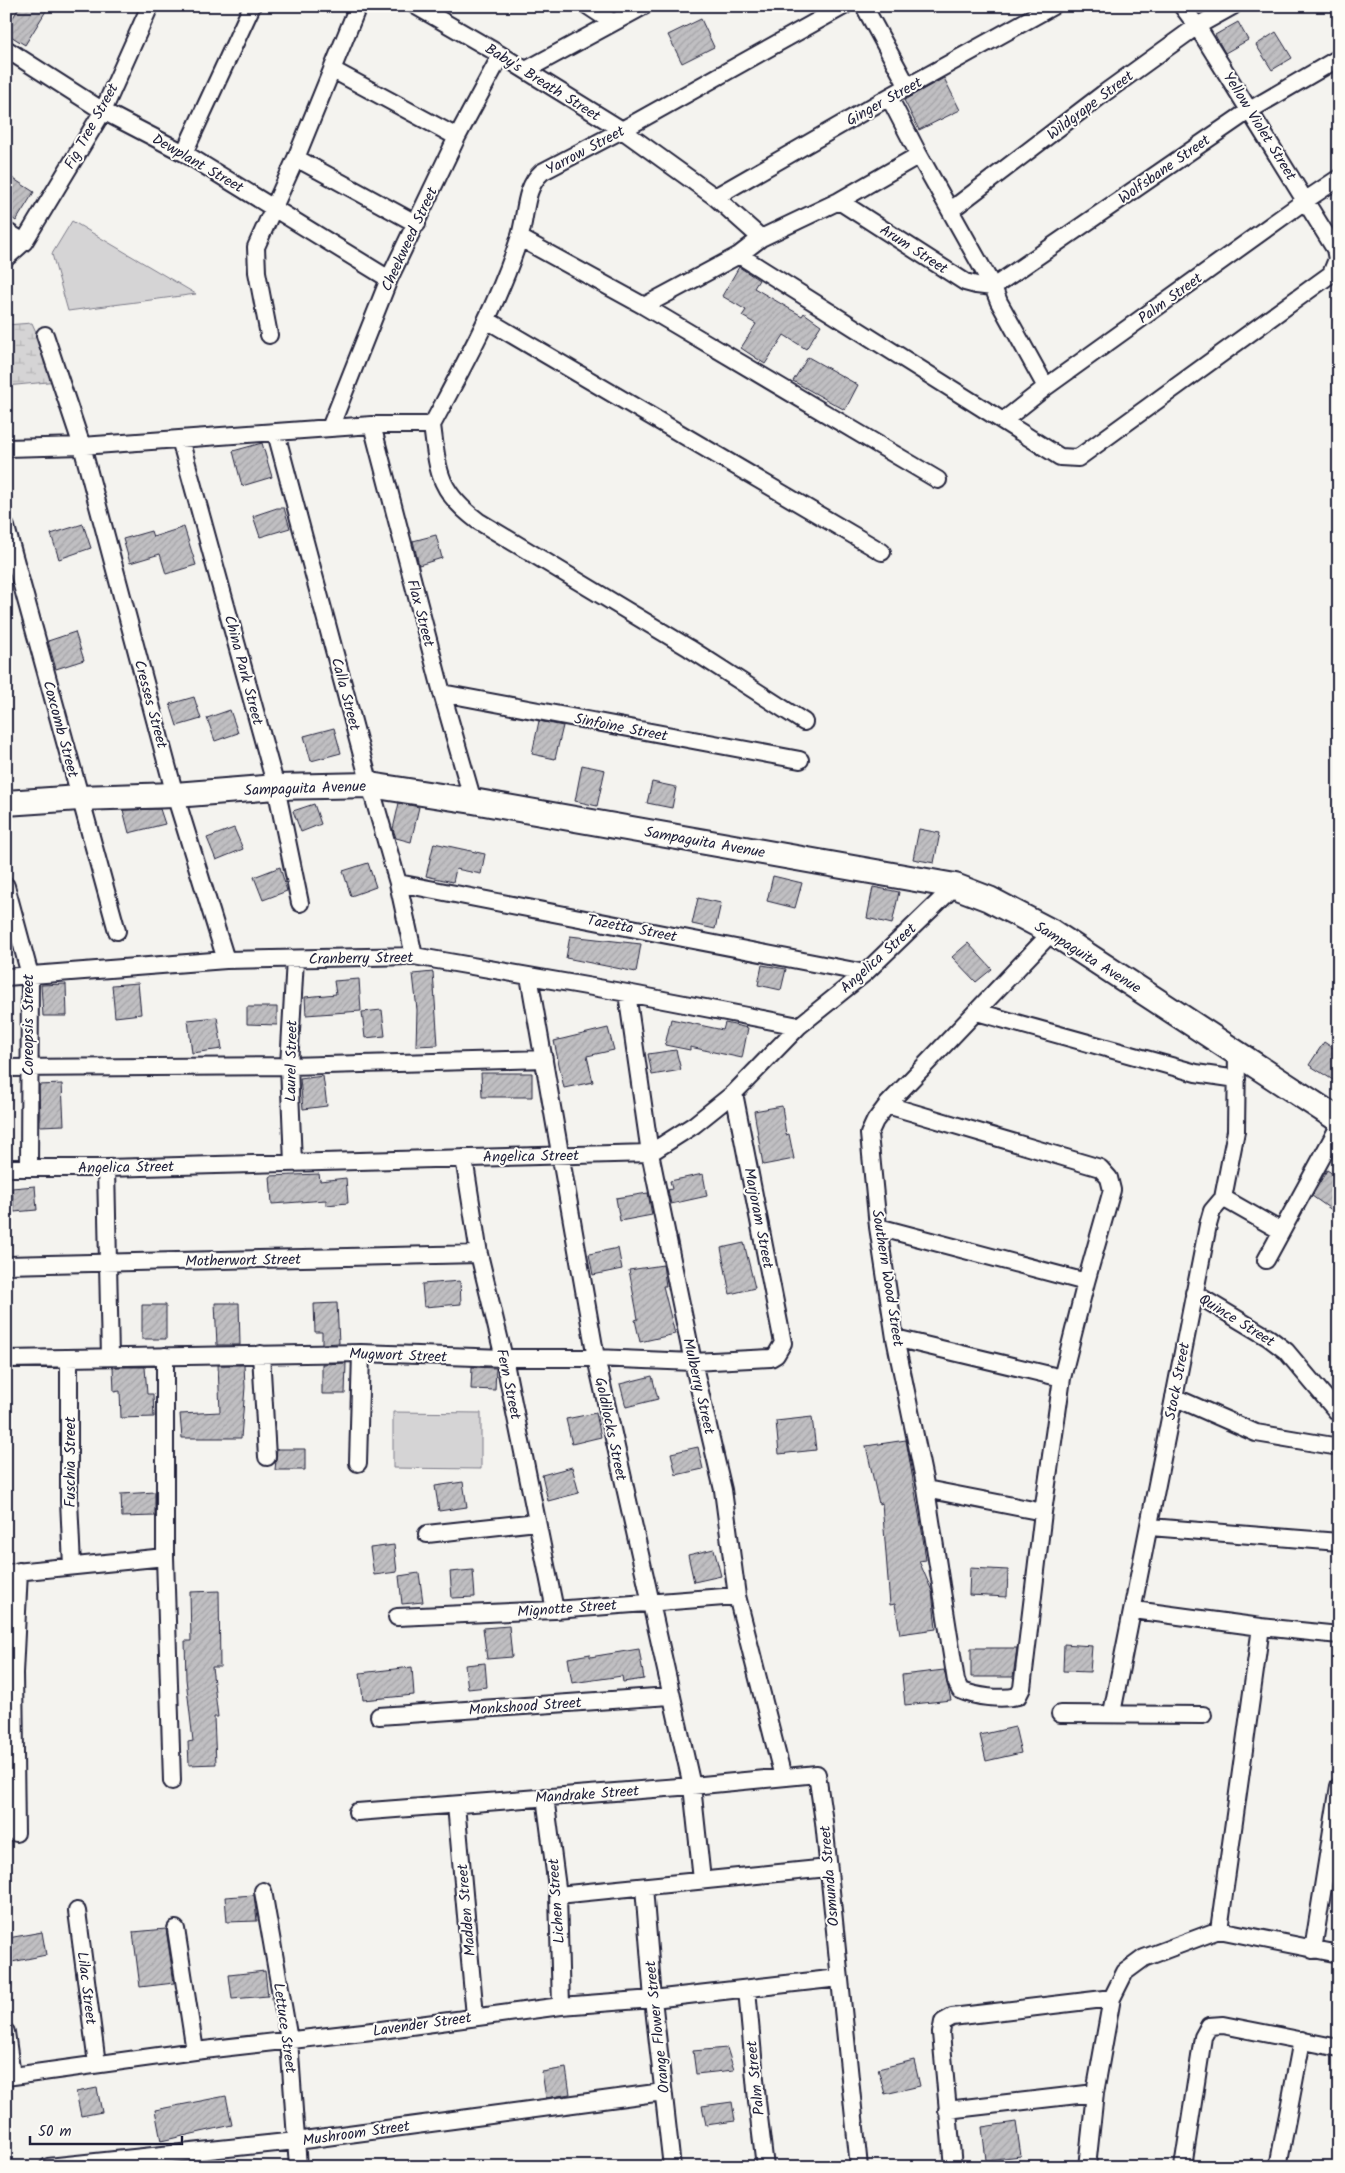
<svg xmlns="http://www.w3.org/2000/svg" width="1345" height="2173" font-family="Kalam,sans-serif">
	<defs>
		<pattern id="wetland-marsh" width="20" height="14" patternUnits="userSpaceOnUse" patternTransform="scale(1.25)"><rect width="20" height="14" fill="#d5d4d5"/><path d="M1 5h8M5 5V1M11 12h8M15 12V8" fill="none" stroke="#b7b6b8"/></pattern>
		<pattern id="building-hatch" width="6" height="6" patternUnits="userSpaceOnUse" patternTransform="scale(1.25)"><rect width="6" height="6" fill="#c0bfc2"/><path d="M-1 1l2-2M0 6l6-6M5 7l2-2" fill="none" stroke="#a5a4a8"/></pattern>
	</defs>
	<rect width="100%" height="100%" fill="#f4f3ef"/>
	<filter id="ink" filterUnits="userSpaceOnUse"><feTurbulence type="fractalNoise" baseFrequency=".02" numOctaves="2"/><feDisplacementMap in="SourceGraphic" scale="10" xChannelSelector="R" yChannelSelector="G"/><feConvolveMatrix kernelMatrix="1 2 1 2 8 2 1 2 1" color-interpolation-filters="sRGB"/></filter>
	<g filter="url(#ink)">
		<path fill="#d5d4d5" stroke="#7c7b88" d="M72,221L196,294L68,311L52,254Z
			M393,1412L481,1413V1469L393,1468Z"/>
		<path fill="url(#wetland-marsh)" stroke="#7c7b88" d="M32,323L58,381L6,386V325Z"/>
		<path fill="url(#building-hatch)" stroke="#22223b" d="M20,6H49L25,45L6,33V29Z
			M701,19L714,47L682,63L668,35Z
			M1238,22L1248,40L1225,53L1215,35Z
			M1276,32L1292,58L1272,70L1256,45Z
			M944,78L960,110L919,130L904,100Z
			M6,174L34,192L16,221L6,214Z
			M739,267L759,280L754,288L802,316L804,313L821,325L806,349L784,335L765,364L741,348L756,324L742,316L746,310L722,296Z
			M808,357L858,385L845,410L793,381Z
			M262,443L272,477L242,486L233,451Z
			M277,508H284L290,528L260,537L253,516Z
			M83,524L91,548L59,559L51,534Z
			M184,527L196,565L166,574L160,554L130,563L123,539L151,531L153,537Z
			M436,535L442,558L419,565L413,541Z
			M75,632L84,660L56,669L48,641Z
			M194,697L201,719L177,726L170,704Z
			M230,710L238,733L215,741L207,718Z
			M539,721L563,726L555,759L532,754Z
			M334,728L341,753L311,761L304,736Z
			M582,765L605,770L597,806L575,801Z
			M652,782L676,787L672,808L647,803Z
			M399,803L419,807L411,842L396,838L393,829Z
			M314,804L321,824L301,832L293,811Z
			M160,809L165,824L129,833L123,810Z
			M234,828L243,849L216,860L207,838Z
			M919,829L940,833L934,863L913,859Z
			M434,843L485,854L481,874L456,869L453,882L426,876Z
			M368,863L376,887L351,896L343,871Z
			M280,867L287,891L263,900L254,877Z
			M773,876L802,883L795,908L767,901Z
			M873,887L899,892L892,924L867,918Z
			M698,898L721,903L715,929L692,924Z
			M570,936L641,944L636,972L566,958Z
			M968,943L992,969L976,982L952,957Z
			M762,965L786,969L781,990L758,985Z
			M433,972L438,1045L416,1046L417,1010L413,974Z
			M359,979L361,1011L306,1015L305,997L336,994L334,981Z
			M138,983L141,1014L115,1017L112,985Z
			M66,984L67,1016H43L41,985Z
			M247,1007H277V1025L247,1024Z
			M382,1010L385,1036L365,1038L362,1012Z
			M217,1017L222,1049L192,1053L188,1020Z
			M671,1019L723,1030L725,1023L748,1028L742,1058L690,1047V1050L665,1045Z
			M608,1028L614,1050L587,1056L593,1082L564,1088L554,1041Z
			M1324,1042L1339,1052V1071L1333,1080L1309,1065Z
			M676,1050L681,1070L652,1075L648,1054Z
			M481,1073H532V1097H482Z
			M323,1076L327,1106L303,1109L300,1079Z
			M62,1084L64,1125L40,1126L39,1085Z
			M782,1106L786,1135L789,1134L794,1159L763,1165L754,1111Z
			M1327,1170L1339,1178V1215L1312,1196Z
			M319,1174L320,1181L346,1178L348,1203L326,1205V1200L272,1204L270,1176Z
			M703,1174L707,1196L671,1204L668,1190L672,1189L670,1181Z
			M35,1186L37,1210L14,1212L12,1188Z
			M648,1193L652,1215L620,1221L616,1198Z
			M744,1243L755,1288L730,1294L721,1248Z
			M618,1248L622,1269L593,1275L589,1254Z
			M663,1265L666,1286H663L675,1334L640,1342L635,1320L638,1319L629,1270Z
			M460,1281L461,1304L424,1307L422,1284Z
			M215,1303H239L240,1345H217Z
			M337,1303L339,1343L322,1344V1332H315L314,1304Z
			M142,1305H166V1339H142Z
			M346,1363L345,1394H322V1364Z
			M218,1365H244L245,1387L241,1438H182L180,1414L220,1412Z
			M113,1367H145L147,1394H153L154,1417L121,1418L120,1391L114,1392Z
			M472,1367L496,1368L495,1390L471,1389Z
			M652,1376L658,1399L626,1407L620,1384Z
			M596,1413L601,1437L572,1444L566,1419Z
			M812,1417L816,1450L779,1454L776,1421Z
			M906,1440L922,1531L926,1560L919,1561L932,1591L936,1629L900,1634L895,1604L890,1605L882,1503L879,1504L866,1446Z
			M698,1447L703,1469L676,1475L671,1453Z
			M277,1449H305V1470H275Z
			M572,1467L579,1493L548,1501L542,1475Z
			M463,1482L467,1507L439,1511L435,1486Z
			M155,1492V1516L122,1517L121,1494Z
			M394,1545L397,1572L374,1575L370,1548Z
			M714,1549L721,1576L694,1582L688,1555Z
			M970,1568L1008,1570L1007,1597L969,1595Z
			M473,1570L475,1597L452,1598L450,1572Z
			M419,1573L423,1602L402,1604L399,1576Z
			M219,1591L220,1667H212L218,1717H214L216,1764L189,1765L188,1742L193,1741L186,1679L185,1641H191L190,1592Z
			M509,1626L512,1657L487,1659L483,1628Z
			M1064,1644L1092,1646L1090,1672L1063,1671Z
			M971,1648H1017L1013,1677H971Z
			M639,1649L644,1679L623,1682L622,1676L572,1683L568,1658L590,1654V1657Z
			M485,1663L487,1687L468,1689L465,1665Z
			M412,1667L414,1695L363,1700L360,1673Z
			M944,1670L951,1700L905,1705L902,1675Z
			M1015,1727L1021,1753L986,1761L980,1735Z
			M254,1895L257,1921L227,1922L225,1897Z
			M166,1929L174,1983L140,1987L133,1932Z
			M42,1932L46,1955L12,1962L8,1938Z
			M265,1971L268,1996L232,1999L229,1975Z
			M727,2048L734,2070L696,2074L693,2051Z
			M914,2060L920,2086L885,2094L878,2069Z
			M566,2068L570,2094L546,2098L542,2072Z
			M97,2088L102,2112L81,2116L76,2092Z
			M226,2096L232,2125L161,2141L155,2110Z
			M732,2102L735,2121L706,2125L702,2106Z
			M1016,2122L1021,2156L986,2160L982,2127Z"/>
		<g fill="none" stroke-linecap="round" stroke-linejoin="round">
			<g stroke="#22223b" stroke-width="20">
				<path id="street" d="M416,6L501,55L622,130L715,197L761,238
					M588,6L612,22
					M864,6L908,87
					M6,49L103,111L184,153L389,279
					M333,70L457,137
					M526,70L644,6
					M889,97L919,155L993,287L999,302L1046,387
					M184,153L252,6
					M296,158L417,224
					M715,197L889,97L1053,6
					M839,201L965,282L976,285L993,287L1250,110L1339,58
					M951,210L1103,94L1197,26L1233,6
					M6,231L24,242
					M520,238L644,306L938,480
					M739,255L1060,457L1078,458L1331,274L1337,259L1335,249L1197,26L1182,6
					M6,258L24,242L103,111L150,6
					M644,306L739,255L761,238L839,201L919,155
					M487,320L882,552
					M45,335L82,446L175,795L226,960
					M269,335L257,272L256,247L296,158L358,6
					M1003,421L1046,387L1306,200L1339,178
					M372,425L442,693L473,801
					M432,425C438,472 438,491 478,521L689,648L804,722
					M330,428L389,279L457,137L501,55
					M276,433L370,785L398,883L414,956
					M180,439L276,787L300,903
					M6,448L82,446L372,425H432C464,365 498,304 519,239C527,216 523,189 542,172L622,130L844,6
					M6,527L117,931
					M442,693L800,760
					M398,883L865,973
					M6,886L30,975L29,1168
					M529,976L596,1358L692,1786L702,1880
					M6,977L226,960L414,956L627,993L799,1026
					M627,993L650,1153L693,1362L723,1490L737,1596L783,1777
					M977,1012L1196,1073L1237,1079
					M6,1068L289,1066L544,1059
					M887,1105L1100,1168L1109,1178L1112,1190L1086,1282L1062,1378L1043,1512L1022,1688L1018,1696C1001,1700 976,1697 960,1690L956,1681L926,1489L895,1338L878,1227L869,1134L875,1121L887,1105L1052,932
					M464,1158L479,1254L504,1358L555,1610
					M293,1163L289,1066L295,959
					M6,1168H106L650,1153L694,1125L734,1093L799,1026L865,973L955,886
					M106,1168L110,1357
					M1223,1198L1281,1231
					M878,1227L1086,1282
					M1266,1260L1339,1126
					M6,1265L479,1254
					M1194,1293L1269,1338L1286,1351L1339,1414
					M895,1338L1062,1378
					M261,1354L267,1457
					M165,1356V1557L172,1781
					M6,1359L361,1353L504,1358H596L693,1362L771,1358L776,1355L783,1343L734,1093
					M69,1359V1500L72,1566
					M1174,1397L1256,1433L1339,1447
					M358,1463L361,1353
					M926,1489L1043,1512
					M1150,1527L1339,1542
					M427,1534L537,1522
					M6,1573L165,1557
					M1134,1610L1261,1627L1339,1635
					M397,1617L555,1610L737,1596
					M1112,1713L1208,1225L1212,1211L1223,1198L1236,1131L1237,1053
					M1060,1714L1203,1715
					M379,1716L670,1696
					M545,1797L558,1895L561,2006
					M456,1805L475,2016
					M357,1812L692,1786L817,1774L824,1822L859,2167
					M16,1833L14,1673L19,1571
					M644,1887L653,1999L672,2167
					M263,1891L289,2040L298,2167
					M558,1895L828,1868
					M77,1911L97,2064
					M176,1929L195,2051
					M1219,1930L1261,1627
					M1313,1950L1339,1786
					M747,1989L757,2101L765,2167
					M6,2032L12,2076
					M6,2077L195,2051L381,2030L561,2006L653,1999L839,1978
					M947,2110L1095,2093
					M48,2167L296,2141L663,2092
					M953,2167L941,2033L943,2022L952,2017L1112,1998
					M1087,2167L1095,2093L1112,1998L1125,1972L1144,1958L1219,1930L1339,1954
					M1183,2167L1203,2037L1209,2026L1223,2025L1339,2048
					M1278,2167L1302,2040"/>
			</g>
			<g stroke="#22223b" stroke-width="28">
				<path id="secondary" d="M6,803L79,798L175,795L276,787L370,785L473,801L955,886L989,899L1052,932L1339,1120"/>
			</g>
			<use href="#street" stroke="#fdfcf7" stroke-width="16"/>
			<use href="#secondary" stroke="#fdfcf7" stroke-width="24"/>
		</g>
	</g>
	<g text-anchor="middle" stroke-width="4" stroke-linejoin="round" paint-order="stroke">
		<g font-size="15" fill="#22223b" stroke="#fdfcf7">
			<text transform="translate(543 82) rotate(32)" y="5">Baby's Breath Street</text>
			<text transform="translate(884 101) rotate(-29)" y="5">Ginger Street</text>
			<text transform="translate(1090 105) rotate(-37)" y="5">Wildgrape Street</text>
			<text transform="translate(91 126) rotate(-61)" y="5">Fig Tree Street</text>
			<text transform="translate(1260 126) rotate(58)" y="5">Yellow Violet Street</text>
			<text transform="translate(585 150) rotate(-28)" y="5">Yarrow Street</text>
			<text transform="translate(198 163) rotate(30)" y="5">Dewplant Street</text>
			<text transform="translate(1164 169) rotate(-35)" y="5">Wolfsbane Street</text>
			<text transform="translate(409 239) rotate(-65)" y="5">Cheekweed Street</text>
			<text transform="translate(914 249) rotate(33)" y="5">Arum Street</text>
			<text transform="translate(1170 298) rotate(-36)" y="5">Palm Street</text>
			<text transform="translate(421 613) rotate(75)" y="5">Flax Street</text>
			<text transform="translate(244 670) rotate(75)" y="5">China Park Street</text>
			<text transform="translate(346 694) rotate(75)" y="5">Calla Street</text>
			<text transform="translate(151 704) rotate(75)" y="5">Cresses Street</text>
			<text transform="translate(621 727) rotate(11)" y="5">Sinfoine Street</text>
			<text transform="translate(61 729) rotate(75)" y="5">Coxcomb Street</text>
			<text transform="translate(305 788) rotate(-2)" y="5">Sampaguita Avenue</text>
			<text transform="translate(705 842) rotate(10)" y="5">Sampaguita Avenue</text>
			<text transform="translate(632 928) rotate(11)" y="5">Tazetta Street</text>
			<text transform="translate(1088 957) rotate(32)" y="5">Sampaguita Avenue</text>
			<text transform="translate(361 958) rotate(-1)" y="5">Cranberry Street</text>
			<text transform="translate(878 958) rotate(-42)" y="5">Angelica Street</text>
			<text transform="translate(28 1025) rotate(-90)" y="5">Coreopsis Street</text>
			<text transform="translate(291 1061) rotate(-89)" y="5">Laurel Street</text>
			<text transform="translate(531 1156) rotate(-1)" y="5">Angelica Street</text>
			<text transform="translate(126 1167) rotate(-1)" y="5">Angelica Street</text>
			<text transform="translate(759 1218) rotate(79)" y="5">Marjoram Street</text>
			<text transform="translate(243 1260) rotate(-1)" y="5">Motherwort Street</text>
			<text transform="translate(888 1278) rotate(81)" y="5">Southern Wood Street</text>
			<text transform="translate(1237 1320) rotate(32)" y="5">Quince Street</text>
			<text transform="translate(398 1355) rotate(2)" y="5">Mugwort Street</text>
			<text transform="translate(1177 1381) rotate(-79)" y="5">Stock Street</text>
			<text transform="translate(509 1384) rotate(78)" y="5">Fern Street</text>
			<text transform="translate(699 1386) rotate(77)" y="5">Mulberry Street</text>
			<text transform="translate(611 1429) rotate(78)" y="5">Goldilocks Street</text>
			<text transform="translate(70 1462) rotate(-90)" y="5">Fuschia Street</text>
			<text transform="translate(567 1608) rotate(-4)" y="5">Mignotte Street</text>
			<text transform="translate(525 1706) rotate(-4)" y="5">Monkshood Street</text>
			<text transform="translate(587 1794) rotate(-4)" y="5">Mandrake Street</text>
			<text transform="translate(829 1876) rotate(-95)" y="5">Osmunda Street</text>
			<text transform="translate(556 1901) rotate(-94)" y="5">Lichen Street</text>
			<text transform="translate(466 1910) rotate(-95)" y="5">Madden Street</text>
			<text transform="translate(87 1988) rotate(83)" y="5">Lilac Street</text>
			<text transform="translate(422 2024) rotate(-8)" y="5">Lavender Street</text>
			<text transform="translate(657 2027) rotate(-96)" y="5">Orange Flower Street</text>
			<text transform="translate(285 2028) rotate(82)" y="5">Lettuce Street</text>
			<text transform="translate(755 2078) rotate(-96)" y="5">Palm Street</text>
			<text transform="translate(356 2133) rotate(-8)" y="5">Mushroom Street</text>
		</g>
	</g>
	<rect width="1345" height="2173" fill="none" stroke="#fdfcf7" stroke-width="25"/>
	<rect x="12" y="12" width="1320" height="2148" fill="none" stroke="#22223b" stroke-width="2" filter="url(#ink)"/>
	<path d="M30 2136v8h152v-8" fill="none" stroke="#22223b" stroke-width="2.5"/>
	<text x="38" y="2136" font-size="15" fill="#22223b" stroke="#fdfcf7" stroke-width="4" paint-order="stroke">50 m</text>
</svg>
